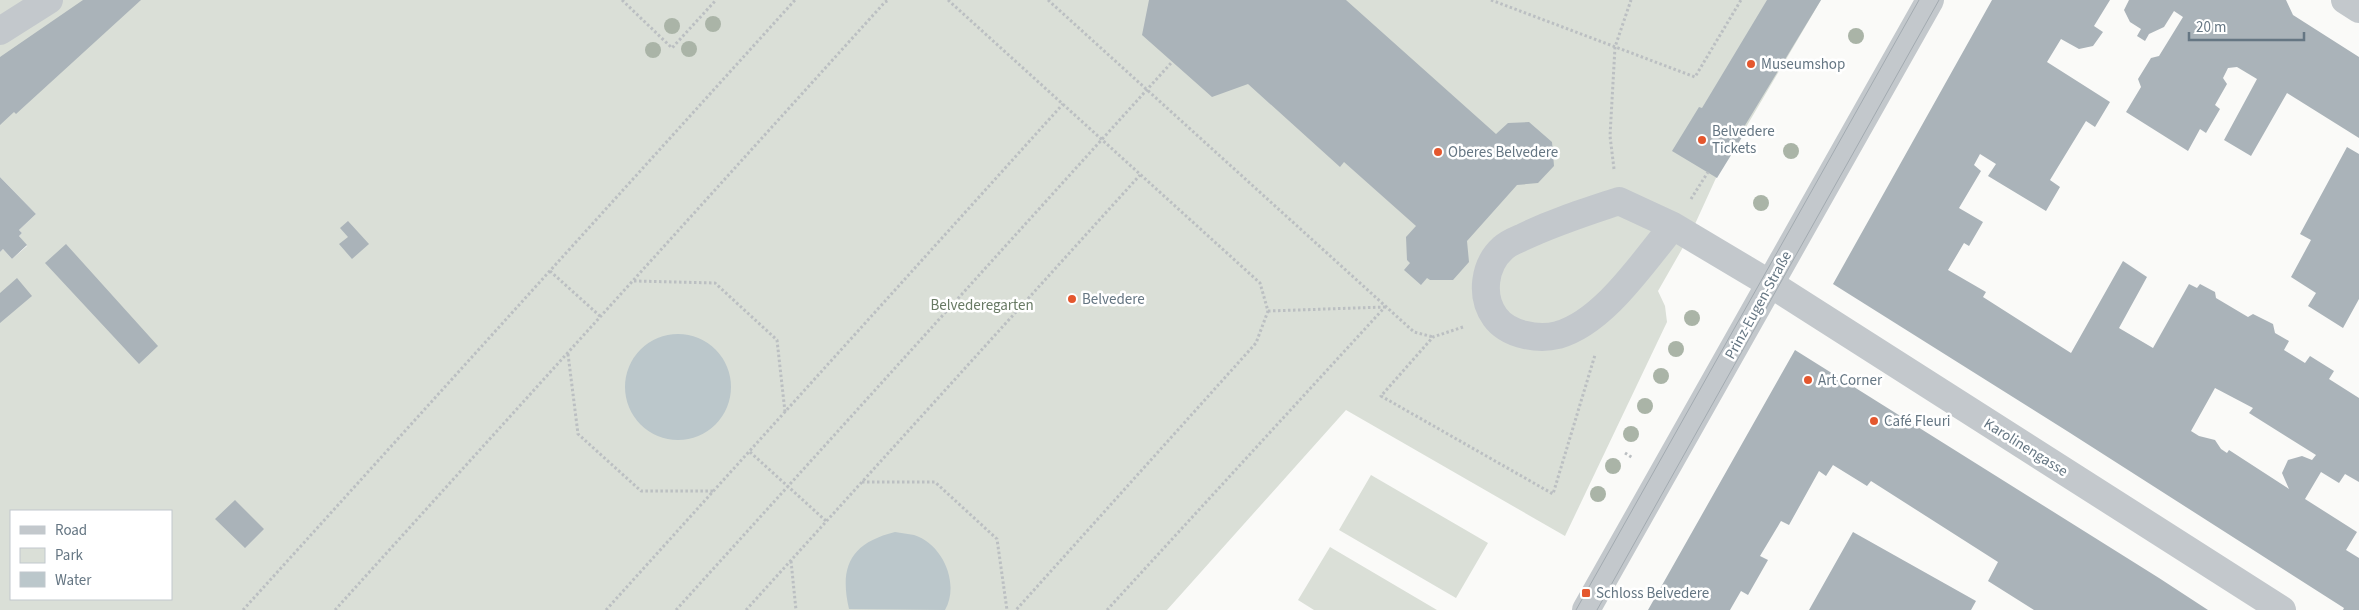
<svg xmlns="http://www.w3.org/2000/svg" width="2359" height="610" font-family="'Source Sans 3',sans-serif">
	<rect width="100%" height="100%" fill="#fafaf8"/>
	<path fill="#dadfd7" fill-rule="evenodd" d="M0,0H1821L1716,178L1690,235L1658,291L1665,306L1667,322L1565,536L1346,410L1167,610H0V252L3,249L12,259L27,246L19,236L22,233L19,230L36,214L0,177ZM11,511H171V599H11Z
		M1371,475L1488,543L1456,598L1339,530Z
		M1330,547L1437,610H1314L1298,600Z"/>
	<path fill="#bbc7cb" d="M625 387a53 53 0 1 1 106 0a53 53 0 1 1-106 0Z
		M895,532C901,533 908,534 914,535C943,544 960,584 945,610L849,609C839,566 851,543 895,532Z"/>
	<path fill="#aab3b9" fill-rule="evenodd" d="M83,0H141L16,114L14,112L0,125V57Z
		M1149,0H1346L1496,134L1508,123L1529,122L1552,142L1554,166L1538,183L1517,185L1467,241L1469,262L1453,280H1430L1427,278L1421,285L1404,270L1410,263L1407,260L1406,237L1416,226L1344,162L1340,167L1248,84L1212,97L1142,35Z
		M1767,0H1821L1741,132L1744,134L1717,178L1672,151L1699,107L1702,108Z
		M1992,0H2110L2094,26L2103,32L2093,46L2079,49L2061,39L2047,62L2110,102L2095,127L2086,121L2050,180L2060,187L2046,211L1988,176L1996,164L1980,154L1974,165L1981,171L1959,208L1983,222L1969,246L1964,243L1948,270L1986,292L1983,297L2071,353L2123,261L2147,277L2119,328L2153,348L2189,284L2197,288L2200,284L2215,292L2216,298L2248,317L2253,314L2273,324L2275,333L2289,341L2284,350L2305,363L2310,356L2334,371L2329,379L2359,398V482L2345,474L2339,483L2321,472L2305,499L2357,532L2346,550L2359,558V610H2343L2344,608L2067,431L1833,284ZM2215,388L2253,408L2249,413L2316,455L2312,460L2302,456L2288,460L2282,473L2289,489L2229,450L2227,453L2221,449L2215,440L2199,436L2191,431Z
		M2129,0H2286L2293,15L2359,57V138L2287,93L2251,156L2224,140L2257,79L2237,67L2228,68L2223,78L2227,84L2215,105L2220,109L2206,133L2200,129L2188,151L2126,112L2141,87L2138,79L2151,58L2159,56L2183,17L2174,11L2164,27L2149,34L2145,41L2137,36L2141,29L2130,22L2124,10Z
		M2347,147L2359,154V299L2343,328L2308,306L2316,293L2291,277L2311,240L2300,234Z
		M0,177L36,214L19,230L22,233L19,236L27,245L12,259L3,249L0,252Z
		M348,221L369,244L352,259L339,244L348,237L340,228Z
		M66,244L158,346L139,364L45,263Z
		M17,278L32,296L0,323V293Z
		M1795,350L2159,578L2208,610H2034L1988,581L1998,562L1871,481L1867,486L1833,465L1826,476L1819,471L1789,525L1781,521L1760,556L1768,560L1748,595L1741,591L1730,610H1648Z
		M235,500L264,529L245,548L215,519Z
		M1853,532L1976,601L1971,610H1809Z"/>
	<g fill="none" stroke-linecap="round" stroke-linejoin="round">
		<path stroke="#bbbfc2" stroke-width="3" stroke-dasharray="2.5 2.5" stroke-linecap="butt" d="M622,0L672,48L716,0
			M948,0L1260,283L1268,311L1256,343L1016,610
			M1048,0L1414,332L1433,337
			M1491,0L1695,77L1741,0
			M1614,169L1610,136L1615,47L1631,0
			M1691,199L1708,172
			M550,271L601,317
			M634,281L715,283L777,340L785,412
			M1268,311L1385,307
			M1463,327L1433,337L1381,396L1553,494L1595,355
			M568,354L578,434L641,491H714
			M750,452L826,521
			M1625,453L1633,458
			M862,482H935L997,539L1007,610
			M791,561L796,610
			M243,610L795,0
			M335,610L885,2L889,0
			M606,610L1063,104
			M676,610L1172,62
			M746,610L1140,175
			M1107,610L1385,307"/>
		<path stroke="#c3c8cc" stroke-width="28" d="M2345,0L2359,9
			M0,31L49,0
			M1619,201L1673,226C1643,262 1604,322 1558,335C1538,340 1508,335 1495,317C1480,296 1484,265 1503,248C1508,243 1516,240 1523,237C1554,222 1586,212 1619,201Z
			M1673,226L1777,288L2282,610
			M1586,610L1930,0"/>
		<path stroke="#a2aab0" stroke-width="1" d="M1576,610L1919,0
			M1597,610L1939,0"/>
	</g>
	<g fill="#aab4a7">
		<circle cx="713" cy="24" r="8"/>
		<circle cx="672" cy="26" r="8"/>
		<circle cx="1856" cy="36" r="8"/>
		<circle cx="689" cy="49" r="8"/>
		<circle cx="653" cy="50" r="8"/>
		<circle cx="1791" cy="151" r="8"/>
		<circle cx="1761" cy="203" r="8"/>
		<circle cx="1692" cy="318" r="8"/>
		<circle cx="1676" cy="349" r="8"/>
		<circle cx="1661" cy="376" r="8"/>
		<circle cx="1645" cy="406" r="8"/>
		<circle cx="1631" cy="434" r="8"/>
		<circle cx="1613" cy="466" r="8"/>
		<circle cx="1598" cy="494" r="8"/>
	</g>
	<g fill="#e4572e" stroke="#fff" stroke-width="2">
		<circle cx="1751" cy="64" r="5"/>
		<circle cx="1702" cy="140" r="5"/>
		<circle cx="1438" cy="152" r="5"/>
		<circle cx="1072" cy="299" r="5"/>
		<circle cx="1808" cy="380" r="5"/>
		<circle cx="1874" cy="421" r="5"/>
		<rect x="1581" y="588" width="10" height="10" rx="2.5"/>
	</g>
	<g text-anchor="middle" stroke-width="5" stroke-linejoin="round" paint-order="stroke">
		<g font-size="15" fill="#657683" stroke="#fff" text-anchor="start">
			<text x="1761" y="69">Museumshop</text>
			<text x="1712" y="136">Belvedere<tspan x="1712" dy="17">Tickets</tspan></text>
			<text x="1448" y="157">Oberes Belvedere</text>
			<text x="1082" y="304">Belvedere</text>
			<text x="1818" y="385">Art Corner</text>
			<text x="1884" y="426">Café Fleuri</text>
			<text x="1596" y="598">Schloss Belvedere</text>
		</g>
		<g font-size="15" fill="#687a64" stroke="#fff">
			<text x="982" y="310">Belvederegarten</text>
		</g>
		<g font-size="15" fill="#657683" stroke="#fff">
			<text transform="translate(1758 305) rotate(-61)" y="5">Prinz-Eugen-Straße</text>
			<text transform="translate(2026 447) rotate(32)" y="5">Karolinengasse</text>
		</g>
	</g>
	<rect x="10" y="510" width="162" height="90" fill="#ffffff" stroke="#c1c8cd"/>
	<rect x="20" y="526" width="25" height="8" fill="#c3c8cc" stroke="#c1c8cd"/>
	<text x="55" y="535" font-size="15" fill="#657683">Road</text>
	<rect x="20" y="548" width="25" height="15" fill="#dadfd7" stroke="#c1c8cd"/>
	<text x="55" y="560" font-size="15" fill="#657683">Park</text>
	<rect x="20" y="572" width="25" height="15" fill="#bbc7cb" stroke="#c1c8cd"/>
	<text x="55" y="585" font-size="15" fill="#657683">Water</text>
	<path d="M2189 32v8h115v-8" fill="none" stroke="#657683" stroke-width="2.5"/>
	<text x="2196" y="32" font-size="15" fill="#657683" stroke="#ffffff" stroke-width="4" paint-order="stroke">20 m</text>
</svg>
